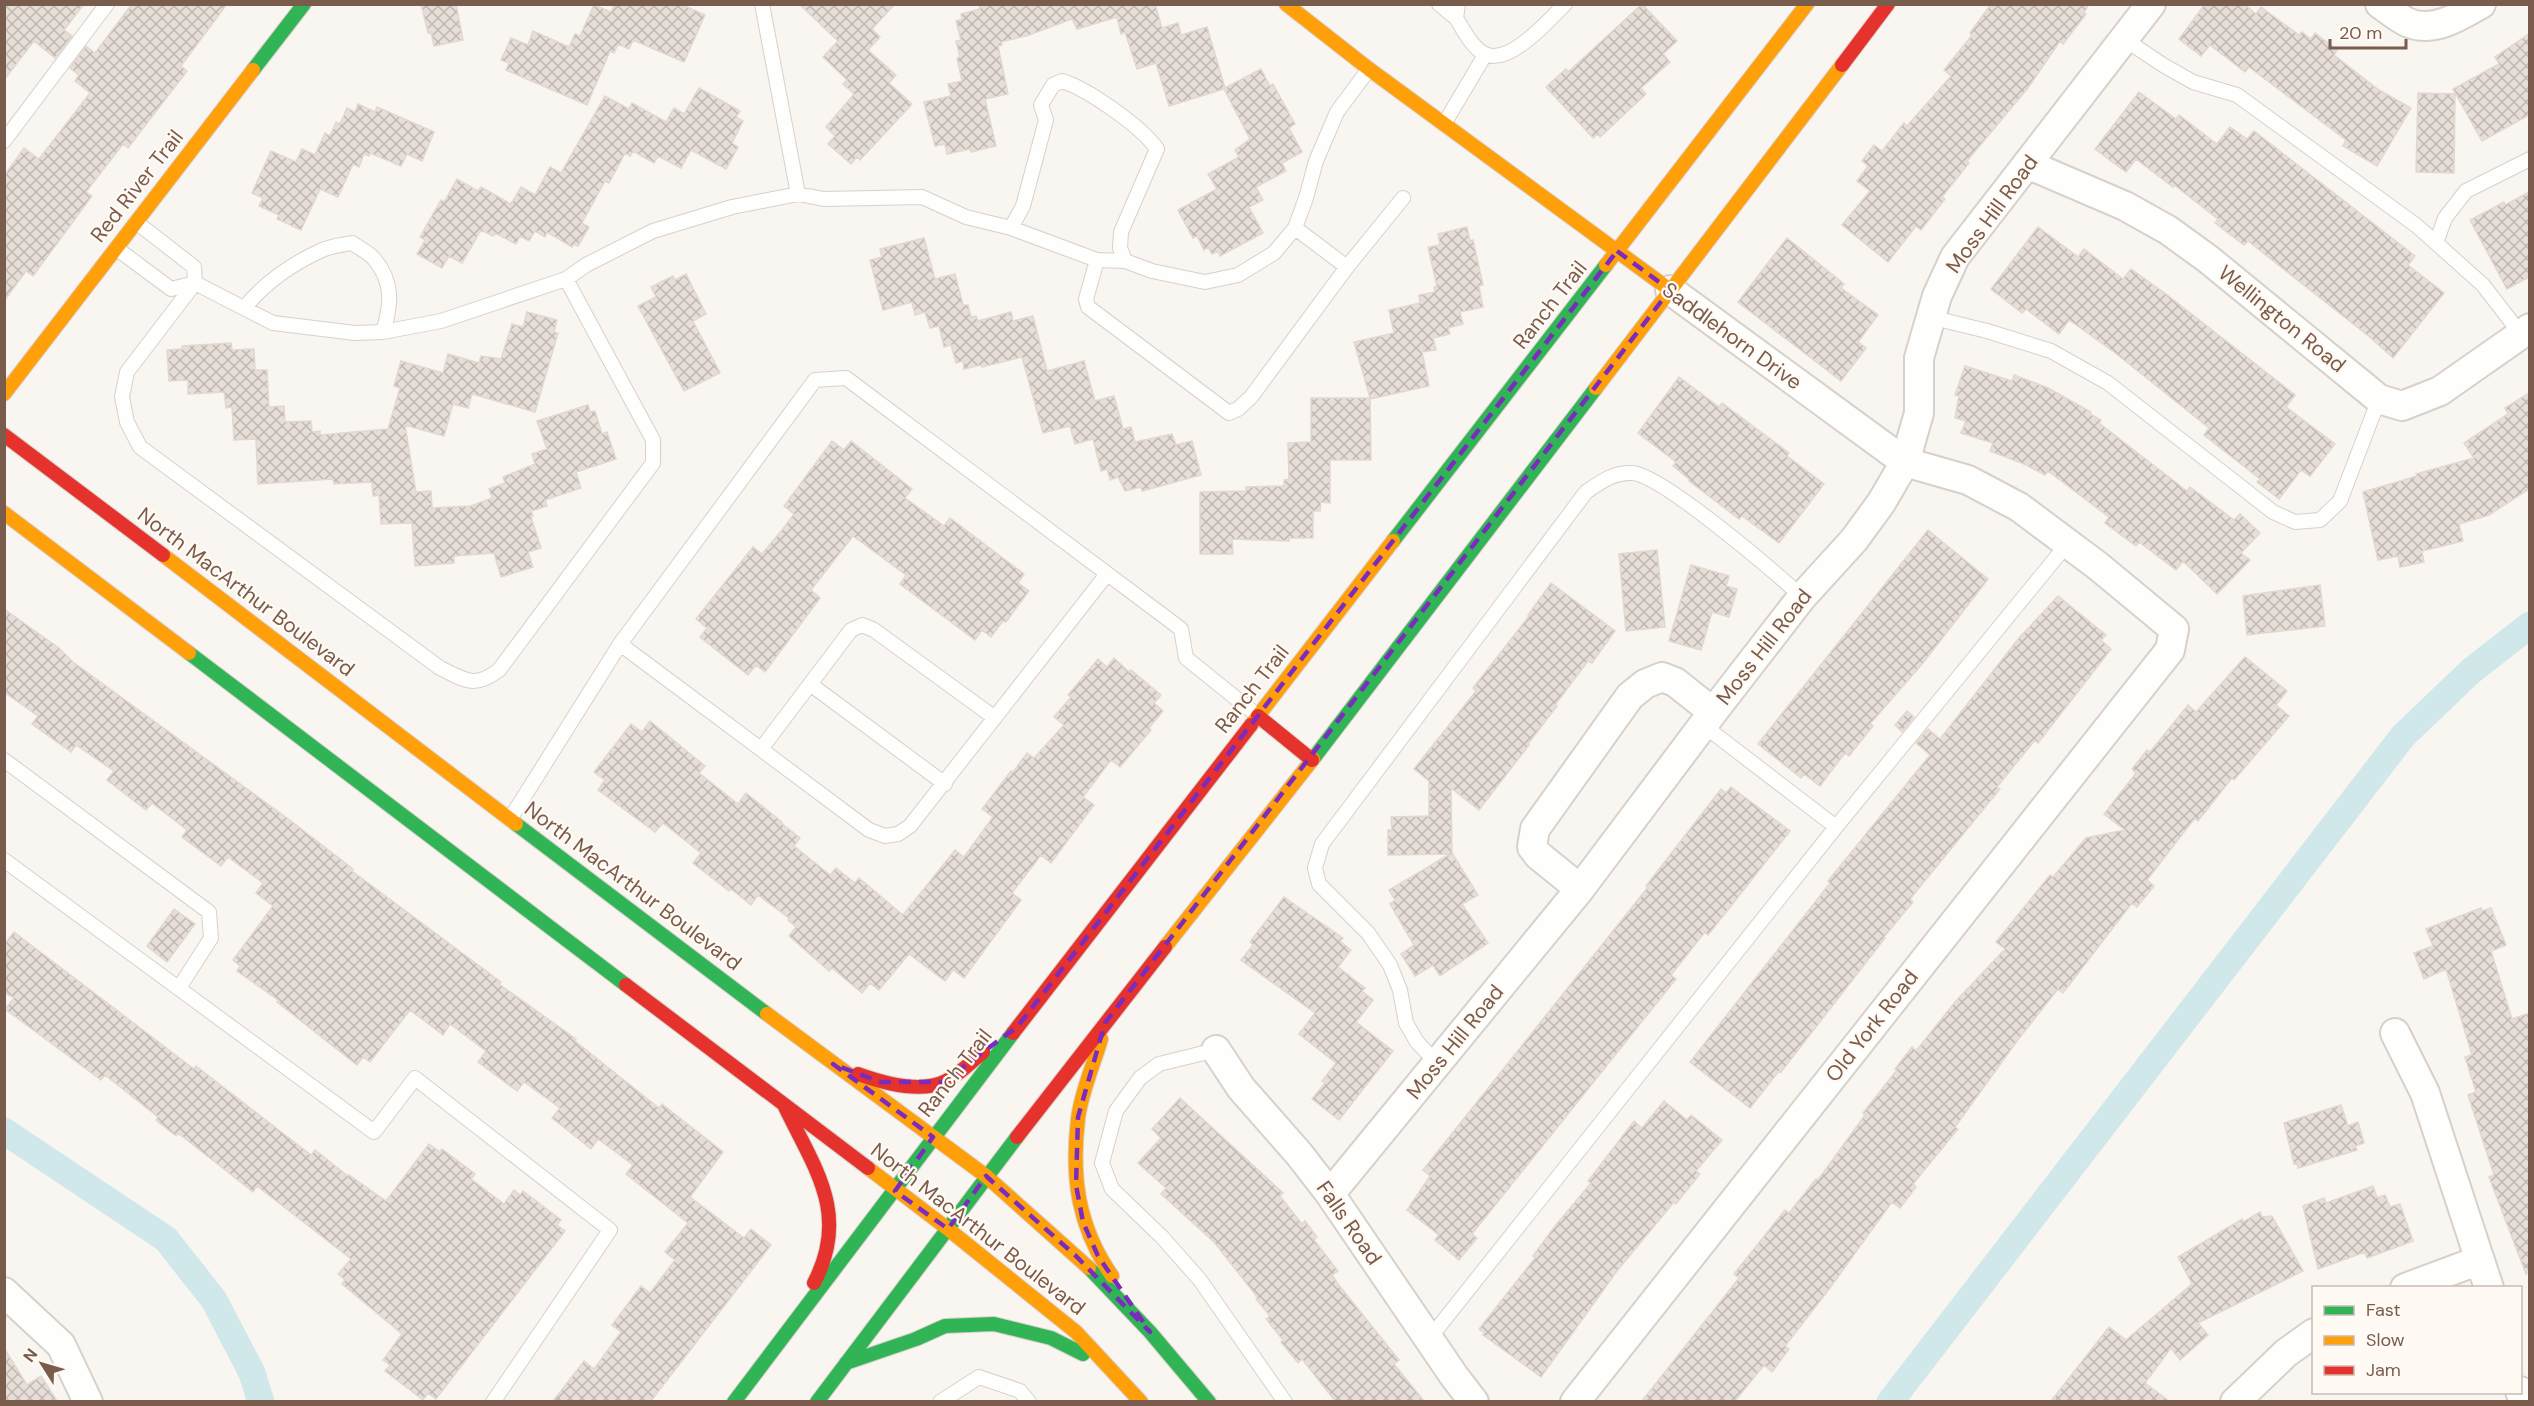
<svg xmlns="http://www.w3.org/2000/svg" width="2534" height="1406" font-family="'DM Sans',sans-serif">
	<defs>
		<pattern id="building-cross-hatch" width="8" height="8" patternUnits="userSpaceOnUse" patternTransform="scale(1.5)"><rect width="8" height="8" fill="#e6ded7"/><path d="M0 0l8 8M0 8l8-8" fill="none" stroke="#bfb7b1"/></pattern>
	</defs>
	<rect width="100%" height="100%" fill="#f9f5f0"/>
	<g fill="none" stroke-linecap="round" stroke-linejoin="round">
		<path stroke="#d0e8ea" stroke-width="27" d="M4,1131L166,1239L214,1300L252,1373L261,1402
			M1890,1402L2403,736L2471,671L2530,625"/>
	</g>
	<path fill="url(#building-cross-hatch)" stroke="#e2d8d2" stroke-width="1.5" d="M4,4H84L64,30L72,36L55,58L34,41L4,80Z
		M132,4H227L181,66L187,71L128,148L123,144L86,192L92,196L33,276L26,271L4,301V176L24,148L39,159L90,93L75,81L79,75L70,68L86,46L95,53Z
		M421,4H456L463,40L434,46L431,32L428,33Z
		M615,4H680L705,15L684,62L633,40L629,49L618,44L614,53L610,51L587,105L506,70L509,63L501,60L511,38L528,45L533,31L569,47L575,34L580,36L594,5L611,12Z
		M799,4H895L872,29L880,37L868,50L896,75L889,83L912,104L860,160L857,157L851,164L828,144L835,136L826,127L854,94L843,84L847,80L823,57L838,41Z
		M979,4H1155L1162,28L1178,23L1181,35L1207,27L1225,88L1261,69L1270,86L1273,84L1295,124L1289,128L1302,152L1282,163L1286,171L1256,187L1263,200L1249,207L1263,233L1220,256L1218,251L1212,254L1208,247L1204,250L1197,236L1193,238L1178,210L1217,189L1208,174L1239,157L1235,150L1250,139L1224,89L1169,106L1156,63L1137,69L1125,32L1121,34L1117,17L1077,29L1072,19L1029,35L1001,42L1002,45L998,46L1008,94L985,99L996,146L971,152L970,149L947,154L945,144L935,146L924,102L951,96L948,84L962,81L957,58L960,57L956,41L961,40L956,21L962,19L961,14L980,9Z
		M1642,4L1677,41L1663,54L1670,62L1641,88L1646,94L1600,137L1598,134L1593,138L1546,87L1566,69L1568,72Z
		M1991,4H2089L2084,13L2086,14L2063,44L2060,41L2028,88L1967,161L1969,163L1942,197L1945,199L1921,230L1916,226L1888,262L1842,225L1870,191L1857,181L1868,166L1862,161L1874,145L1882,151L1904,123L1907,126L1951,76L1944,70L1972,35L1970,33Z
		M2205,4H2244L2256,14L2261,7L2299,35L2302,32L2311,39L2315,33L2337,50L2334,55L2379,90L2411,108L2377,166L2343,146L2346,140L2249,67L2245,72L2210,45L2201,56L2179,39Z
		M2529,34V115L2482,141L2453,89L2499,64L2495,57Z
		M699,88L740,111L736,117L743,121L732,143L738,147L726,169L691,150L681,168L658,156L654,163L633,151L630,156L625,153L609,183L605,181L582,223L589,227L578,246L574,244L572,247L547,232L545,237L535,231L529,241L520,236L516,244L495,233L493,236L481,230L462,263L449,256L442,268L417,254L425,240L420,237L441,200L444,202L457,179L478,191L481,187L511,204L521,187L535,195L550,167L561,173L605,96L629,109L632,103L666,122L674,108L684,114Z
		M2139,92L2176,119L2179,115L2217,144L2230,127L2247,139L2254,131L2415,256L2408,265L2444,293L2393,358L2371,338L2248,241L2244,245L2215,223L2218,219L2174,185L2173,187L2136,159L2126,172L2095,149Z
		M2418,93L2455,94L2454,173L2416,172Z
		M358,104L375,112L377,107L434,132L422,161L407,154L401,166L370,153L369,156L364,154L359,167L353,164L338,197L320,189L301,230L277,219L279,215L259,206L263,198L252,193L271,151L296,162L302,149L315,155L325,133L330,136L336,122L340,124L347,108L355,112Z
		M2529,192V277L2507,289L2470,220L2504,202L2505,205Z
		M1467,227L1470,241L1473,240L1483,285L1479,286L1483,307L1460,312L1463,324L1448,328L1450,334L1433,338L1436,350L1422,352L1429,386L1370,399L1371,460H1330V503L1321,502L1320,511H1313V538H1289V541L1232,539L1233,554H1200V492L1246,491V487L1284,486V480L1289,479L1288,443L1311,442V398H1370L1354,342L1394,333L1389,310L1420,303L1419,295L1435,292L1434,287H1437L1428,247L1440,245L1438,234Z
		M2038,227L2078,257L2084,249L2123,279L2131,269L2166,294L2295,395L2286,407L2335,444L2310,476L2301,470L2279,499L2257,482L2260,479L2204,435L2209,428L2114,352L2069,320L2059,334L2026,309L2022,313L1991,289Z
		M924,238L935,279L955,274L963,305H968L971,317L976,316L978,321L1011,312L1013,321L1033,316L1047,371L1084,361L1095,401L1114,396L1123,429L1131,427L1135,442L1172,434L1176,445L1192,441L1201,475L1142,491L1141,487L1125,491L1118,477L1110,480L1107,469L1101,471L1093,439L1075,444L1070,426L1043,433L1022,357L982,367L981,365L964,369L963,361L956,363L951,345L944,347L939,326L930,328L925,312L915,315L912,302L883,310L870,260L882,257L880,249Z
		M1787,238L1844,284L1841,288L1878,315L1858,342L1866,348L1841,381L1738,302Z
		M686,274L706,314L693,321L720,373L684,391L638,306L656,297L651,287L673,276L675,280Z
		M527,312L557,320L554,332L558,333L535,412L472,394L468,408L453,404L444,436L405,425L416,492L431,491L432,508L471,506L492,498L489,489L505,483L503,477L535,464L532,454L547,449L537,421L588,405L590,412L595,411L602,434L607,432L616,459L576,472L581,488L545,500L547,506L531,511L533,516L531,517L541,548L528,552L533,567L501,577L494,553L454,556V563L415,566L412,523L381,524L379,495L373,496L372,482L334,484L333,479L258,484L256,439L234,440L232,407L226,408L224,392L188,394V380L169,381L167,350L182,349V346L231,343L232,350L254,349L255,370H267L269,407L284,406L285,422L311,421L312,432L320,431V435L388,429L400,388L394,386L401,361L443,373L448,354L479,363L481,356L501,359L512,324L523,327Z
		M1965,366L2012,381L2014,375L2048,388L2091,412L2090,414L2101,420L2099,423L2187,491L2190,487L2234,520L2240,514L2260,533L2241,553L2250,560L2217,594L2183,561L2176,570L2139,542L2136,546L2105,523L2109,517L2048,471L2045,475L2024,464L1990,451L1993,443L1961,433L1966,421L1955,418L1959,396L1955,395Z
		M1679,377L1719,407L1722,403L1789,453L1787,456L1824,484L1779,543L1742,516L1739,519L1689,481L1690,480L1673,466L1676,462L1638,433Z
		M2529,393V489L2489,515L2459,524L2463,541L2422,551L2424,562L2400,567L2398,556L2378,560L2363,492L2417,476L2416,474L2474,458L2464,443L2508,414L2505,408Z
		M832,441L844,450L851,441L912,489L905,498L944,526L950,518L1024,574L1018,583L1029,591L1006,622L1003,621L991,637L982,630L975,640L900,584L906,575L853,536L811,590L820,598L765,672L756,665L748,675L700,637L707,628L696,619L753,547L762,554L782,530L794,514L784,506Z
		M1928,530L1988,579L1923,663L1870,724L1873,726L1849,756L1845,753L1820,786L1804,774L1801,778L1758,744Z
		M1657,550L1665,627L1626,631L1619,554Z
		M1691,565L1729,576L1726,586L1737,589L1729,617L1712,612L1701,650L1669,641Z
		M1551,583L1615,631L1592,663L1588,661L1555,705L1557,706L1528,744L1529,745L1479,810L1451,788L1452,853L1478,895L1462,904L1488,943L1440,976L1433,965L1415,976L1401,954L1414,945L1390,904L1395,900L1389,890L1450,854L1388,855V830H1392L1391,817L1429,816V781L1414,769L1476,691L1473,688L1529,616L1528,615Z
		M2320,585L2325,626L2247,635L2243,596Z
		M2058,596L2106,635L2101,640L2111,649L2038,743L2035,740L1997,787L2000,789L1910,899L1913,902L1884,937L1885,938L1781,1072L1779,1071L1750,1108L1690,1062L1830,883L1828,881L1930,755L1916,743L1928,729L1940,739L2019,638Z
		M4,609L59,648L73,662L291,821L353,869L352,871L501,982L499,984L576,1039L575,1041L659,1108L662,1104L723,1152L690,1197L744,1238L751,1229L771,1245L651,1401H553L584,1361L594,1369L621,1332L612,1325L641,1286L650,1293L675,1260L665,1252L688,1223L626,1174L633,1165L598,1139L591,1149L552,1118L560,1108L524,1082L517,1091L478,1062L486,1051L450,1024L443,1035L410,1010L370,1062L363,1057L357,1065L277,1002L278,1000L237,971L240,966L233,960L273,906L256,893L263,883L228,857L221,866L182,837L187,830L152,803L146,810L107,780L114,771L76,745L71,752L32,724L38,716L4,692Z
		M2245,657L2287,691L2276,705L2289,716L2234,780L2232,778L2198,821L2195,818L2147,880L2154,886L2137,907L2132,903L2063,993L2058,989L2017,1041L1955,1127L1958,1129L1913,1184L1916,1187L1900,1208L1892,1202L1827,1292L1785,1346L1789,1349L1772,1372L1764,1365L1735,1401H1642L1739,1278L1734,1274L1785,1210L1789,1213L1816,1179L1818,1180L1865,1115L1863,1113L1897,1070L1895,1069L1912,1047L1916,1051L1955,1002L2005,949L1996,942L2050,875L2053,877L2086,838L2125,830L2104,814L2136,773L2132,769L2147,750L2150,752L2188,705L2196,712Z
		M1114,658L1129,672L1131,670L1161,695L1154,703L1163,711L1149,728L1151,730L1120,767L1111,760L1083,797L1094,805L1051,863L1041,855L1012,893L1021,900L964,978L953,970L945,981L909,954L879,990L870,983L862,993L832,968L829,971L789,936L796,927L788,920L789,918L758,895L751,905L731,889L729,891L693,863L701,853L663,823L655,832L598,790L605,780L594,772L631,724L642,732L650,721L705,766L699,773L738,804L746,793L782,822L781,823L800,838L794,846L830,875L836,868L855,883L859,878L903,915L955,850L964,857L993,817L982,809L1011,771L1013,772L1027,753L1034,758L1064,725L1054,717L1071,697L1068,695L1098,659L1107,667Z
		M1907,711L1914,717L1902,732L1895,725Z
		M1731,787L1790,831L1708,935L1705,932L1671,975L1676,979L1472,1234L1477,1238L1459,1260L1435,1240L1439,1235L1407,1210L1430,1176L1423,1170L1648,887L1646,886L1721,789L1726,793Z
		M1284,897L1343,938L1340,941L1351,950L1338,967L1365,988L1362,991L1373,1000L1356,1022L1393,1051L1339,1120L1312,1099L1325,1083L1322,1081L1336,1063L1299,1034L1315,1013L1241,960L1253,945L1250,942Z
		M2481,908L2482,911L2491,908L2506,945L2491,951L2512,1019L2529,1013V1273L2526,1274L2489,1177L2494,1175L2468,1095L2476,1092L2465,1057L2472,1055L2446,969L2424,979L2414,953L2433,946L2426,929Z
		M174,909L195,924L167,962L147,946Z
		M14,932L194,1069L196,1066L311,1155L315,1150L348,1176L349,1175L386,1201L429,1144L440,1152L442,1149L475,1174L471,1179L504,1204L514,1190L520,1195L523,1191L561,1220L557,1225L565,1231L436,1399L428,1393L423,1400L385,1371L390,1365L383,1360L402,1334L342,1284L345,1280L338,1274L351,1259L257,1186L253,1192L178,1133L176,1136L156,1120L158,1117L105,1075L101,1080L5,1009L14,998L4,992V945Z
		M1180,1098L1283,1193L1280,1196L1302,1224L1305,1221L1317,1237L1314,1240L1338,1271L1332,1275L1338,1284L1399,1360L1394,1364L1424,1401H1335L1302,1359L1298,1363L1281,1342L1283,1340L1266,1319L1270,1316L1256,1299L1258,1298L1214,1242L1161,1194L1166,1188L1138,1163L1161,1138L1152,1129Z
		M1664,1101L1687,1120L1691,1115L1722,1140L1696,1171L1700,1174L1676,1204L1674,1202L1617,1271L1541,1377L1483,1335L1484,1332L1479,1329L1535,1258L1533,1256L1555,1226L1591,1183L1588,1181L1634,1121L1642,1128Z
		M2341,1105L2348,1126L2358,1122L2364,1143L2355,1146L2357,1150L2298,1168L2297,1163L2294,1164L2284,1123Z
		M2373,1186L2377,1198L2385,1195L2390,1207L2400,1204L2413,1241L2367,1258L2365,1252L2318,1269L2303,1206L2324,1198L2326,1203Z
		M2260,1212L2262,1217L2272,1216L2303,1271L2198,1323L2208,1335L2180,1360L2171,1348L2145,1383L2169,1401H2051L2109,1327L2126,1340L2192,1284L2178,1257L2242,1219L2243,1222Z
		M4,1348L27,1385L41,1376L57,1401H4Z"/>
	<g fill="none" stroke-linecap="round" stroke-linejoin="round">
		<g stroke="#d7d1cb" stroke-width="16">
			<path id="lane" d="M762,4L798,194
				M1439,4L1456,18
				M1458,4L1456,18C1463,29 1472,48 1485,54C1509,66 1549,20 1565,4
				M2124,39L2163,65L2193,82L2237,95L2417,226L2483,285L2520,333
				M1444,124L1485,55
				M4,141L107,4
				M136,222L194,267L195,283L127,372L122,397L127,422L140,447L440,668C465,680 474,689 499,670L653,463V440L566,279
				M1011,228L1023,206L1046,120L1041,105L1053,85L1062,81C1088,89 1142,127 1157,149L1121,232L1120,248L1125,261L1152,271L1205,282L1238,275L1274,253L1295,228L1306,198L1316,161L1337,112L1369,69
				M1295,228L1347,267
				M2436,243L2445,218L2466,191L2530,159
				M116,248L171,289L195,283
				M1097,260L1086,299L1088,307L1229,413L1238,409L1251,397L1347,267L1403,198
				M195,283L273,323L355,333L383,332L441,321L566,279L586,265L653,231L732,207L798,194L824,199L922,197L966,217L1011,228L1097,260L1125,261
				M245,307C265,283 292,264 320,251C329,246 342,245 352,243C359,248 370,253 375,260C394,283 391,306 383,332
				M1930,317L1987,331L2051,351L2108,383L2273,512L2295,522L2320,520L2340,501L2379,399
				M620,644L869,830L885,836L898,834L910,826L1107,574
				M810,684L945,784
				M1703,725L1836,827
				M761,749L851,630L862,625L874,630L995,718
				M4,760L209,912L211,938L179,988
				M510,819L620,644L815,380L846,378L1181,629L1186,658L1258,716
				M4,860L374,1132L415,1078L610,1230L493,1402
				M1216,1050L1159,1064L1140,1078L1116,1111L1102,1163L1112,1189L1162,1237L1200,1280L1285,1402
				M1437,1063L1417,1042L1406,1023L1400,990L1390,965L1368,933L1319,884L1315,868L1322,844L1586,492C1601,482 1613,472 1632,473C1661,474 1776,573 1802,597
				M1429,1339L1836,827L2068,543
				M940,1402L979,1377L1020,1391L1029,1402"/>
		</g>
		<g stroke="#d7d1cb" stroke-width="32">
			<path id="street" d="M2380,4C2389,10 2399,19 2409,23C2434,33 2460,16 2481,4
				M2027,164L2125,206L2168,230L2208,259L2379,399L2402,406L2440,391L2530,328
				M1580,889L1538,855L1532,847L1535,829L1630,696L1645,684L1662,677L1675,682L1713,712
				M2395,1033L2425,1093L2489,1288
				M1216,1050L1241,1088L1299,1154L1330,1194L1454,1376L1474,1402
				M1330,1194L1580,889L1713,712L1802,597L1854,540L1881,503L1905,462L1919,413V358L1937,296L1955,257L2151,4
				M2405,1288L2480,1260
				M4,1292L61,1345L88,1402
				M2520,1391L2524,1402
				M1575,1402L2170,650L2174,629L2098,566L2019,507L1968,480L1905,462L1670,290
				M2235,1402L2286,1353L2314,1333"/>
		</g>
		<g stroke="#d9d2cb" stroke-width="16">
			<path id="fast" d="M253,70L304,4
				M1393,541L1606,265
				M189,653L626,985
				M1313,759L1596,388
				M516,824L767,1014
				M1089,1268L1150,1332L1209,1402
				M846,1363L916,1339L945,1326L994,1324L1051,1338L1083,1354
				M734,1402L1013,1033
				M817,1402L1017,1137"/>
		</g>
		<g stroke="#d9d2cb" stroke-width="16">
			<path id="slow" d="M1286,4L1369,69L1670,290
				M1606,265L1807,4
				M1596,388L1842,65
				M4,394L253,70
				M4,513L189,653
				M163,555L516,824
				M1251,725L1393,541
				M1165,947L1313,759
				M767,1014L986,1176L1089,1268
				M1101,1039C1094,1064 1081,1092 1078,1119C1071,1177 1078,1227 1112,1276
				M868,1168L948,1229L1076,1332L1141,1402"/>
		</g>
		<g stroke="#d9d2cb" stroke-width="16">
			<path id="jam" d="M1842,65L1888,4
				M4,435L163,555
				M1258,716L1312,760
				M626,985L868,1168
				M1013,1033L1251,725
				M858,1074C883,1083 921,1094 946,1081C960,1074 971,1062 983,1052
				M785,1107C815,1169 850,1214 814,1283
				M1017,1137L1165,947"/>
		</g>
		<use href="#lane" stroke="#fefefd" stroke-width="14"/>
		<use href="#street" stroke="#fefefd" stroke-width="28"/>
		<use href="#fast" stroke="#30b455" stroke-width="14"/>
		<use href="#slow" stroke="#ff9f0a" stroke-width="14"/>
		<use href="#jam" stroke="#e5322d" stroke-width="14"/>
	</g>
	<path fill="none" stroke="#7b2cbf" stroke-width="4.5" stroke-dasharray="12 8" stroke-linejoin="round" d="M1617,251L1670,290L1105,1023L1078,1117L1076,1185L1083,1222L1098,1256L1150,1332L1076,1256L986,1176L948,1229L895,1191L933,1137L833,1064L880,1082H943L1018,1026Z"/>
	<g text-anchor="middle" stroke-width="4.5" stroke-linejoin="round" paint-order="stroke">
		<g font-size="21" fill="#7a5c4d" stroke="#fffaf3">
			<text transform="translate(137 186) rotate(-52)" y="7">Red River Trail</text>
			<text transform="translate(1992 214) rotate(-54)" y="7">Moss Hill Road</text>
			<text transform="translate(1550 305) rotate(-52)" y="7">Ranch Trail</text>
			<text transform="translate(2282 319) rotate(39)" y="7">Wellington Road</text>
			<text transform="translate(1732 336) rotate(36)" y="7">Saddlehorn Drive</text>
			<text transform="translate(246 592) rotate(37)" y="7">North MacArthur Boulevard</text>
			<text transform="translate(1764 647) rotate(-52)" y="7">Moss Hill Road</text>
			<text transform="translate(1252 689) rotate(-52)" y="7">Ranch Trail</text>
			<text transform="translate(633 886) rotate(37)" y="7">North MacArthur Boulevard</text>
			<text transform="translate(1872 1026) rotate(-52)" y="7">Old York Road</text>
			<text transform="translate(1455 1042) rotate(-51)" y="7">Moss Hill Road</text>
			<text transform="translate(955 1073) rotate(-52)" y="7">Ranch Trail</text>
			<text transform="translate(1349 1223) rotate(55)" y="7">Falls Road</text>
			<text transform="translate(978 1229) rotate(38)" y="7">North MacArthur Boulevard</text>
		</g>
	</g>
	<rect width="2534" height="1406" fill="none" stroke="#7a5c4d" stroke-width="12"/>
	<rect x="2312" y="1286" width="210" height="108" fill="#fffaf3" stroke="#cabbb1" stroke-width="1.5"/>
	<rect x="2324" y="1306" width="30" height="9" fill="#30b455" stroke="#cabbb1" stroke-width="1.5"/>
	<text x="2366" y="1316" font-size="18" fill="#7a5c4d">Fast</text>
	<rect x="2324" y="1336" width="30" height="9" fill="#ff9f0a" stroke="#cabbb1" stroke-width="1.5"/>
	<text x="2366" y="1346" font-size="18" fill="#7a5c4d">Slow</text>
	<rect x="2324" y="1366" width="30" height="9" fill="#e5322d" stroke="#cabbb1" stroke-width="1.5"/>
	<text x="2366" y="1376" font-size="18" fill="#7a5c4d">Jam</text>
	<g transform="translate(42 1364) rotate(307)" stroke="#fffaf3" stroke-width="4.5" paint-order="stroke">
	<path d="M0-4.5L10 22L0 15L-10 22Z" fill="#7a5c4d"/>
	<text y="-9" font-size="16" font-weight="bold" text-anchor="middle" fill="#7a5c4d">N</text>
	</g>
	<path d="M2330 39v9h76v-9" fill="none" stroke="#7a5c4d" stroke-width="3"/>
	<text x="2339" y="39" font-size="18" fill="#7a5c4d" stroke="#fffaf3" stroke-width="4.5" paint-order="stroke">20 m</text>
</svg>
